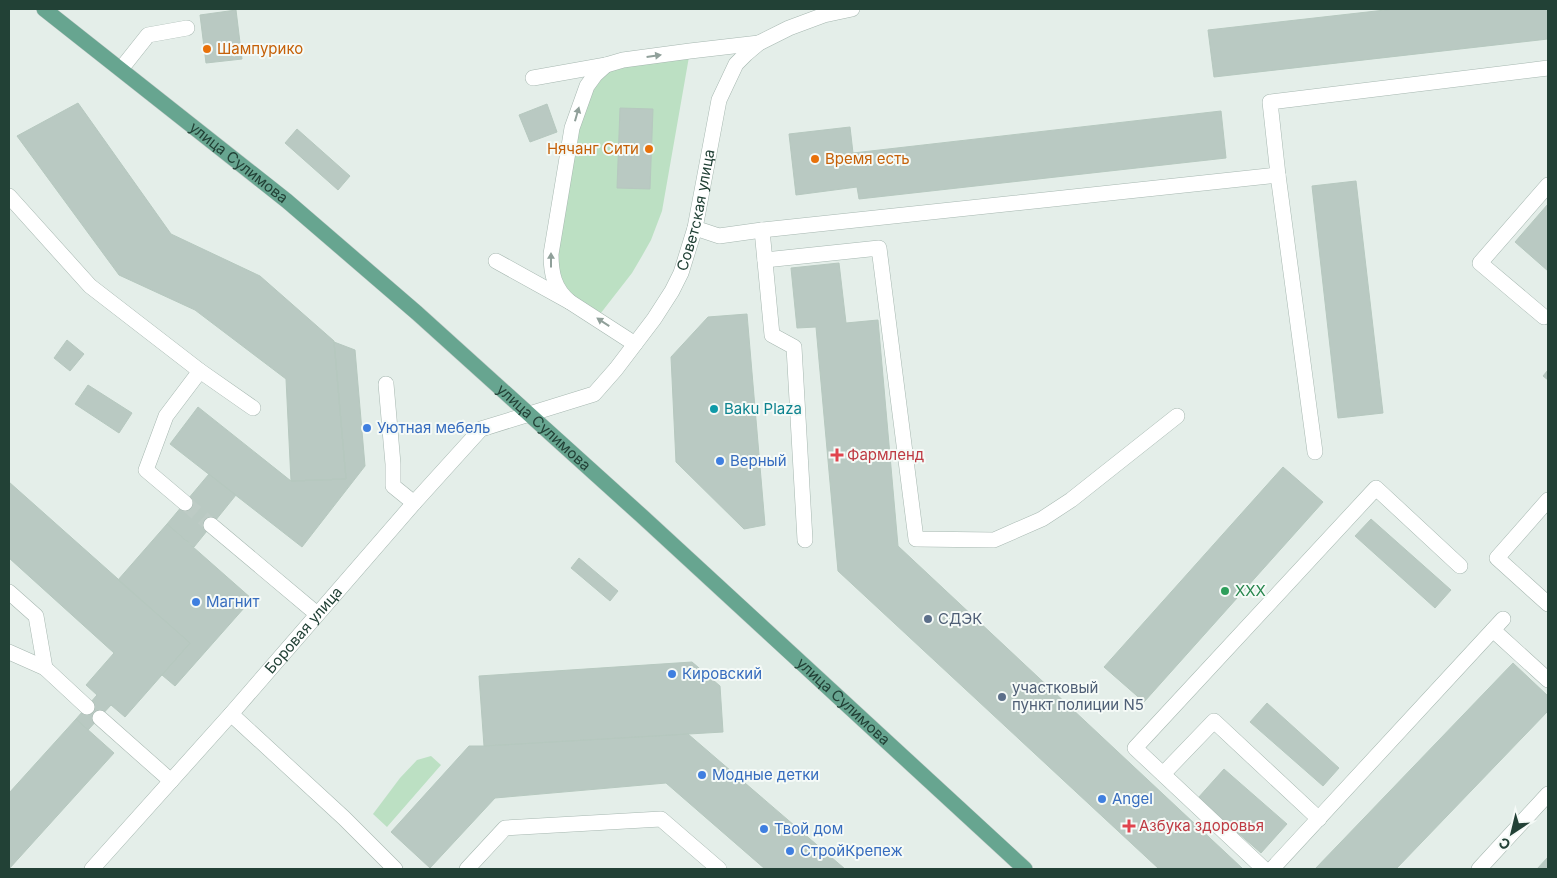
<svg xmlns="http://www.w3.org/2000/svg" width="1557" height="878" font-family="Inter,sans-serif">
	<rect width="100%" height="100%" fill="#e4eee9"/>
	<path fill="#bce0c3" d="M690,51L662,211L651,240L642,256L632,273L597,318L555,283L572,128L595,75Z
		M431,756L441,765L387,827L373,814L400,778L417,760Z"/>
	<path fill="#b9c9c2" stroke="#b6c8bf" d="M1394,9H1548V39L1214,77L1208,30Z
		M236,10L242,59L206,63L200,15Z
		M78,103L171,234L260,276L334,341L346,479L291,481L286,379L195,310L119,275L17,136Z
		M547,104L557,132L530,142L519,115Z
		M620,108L653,109L650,189L617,188Z
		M1221,111L1226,158L859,199L857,187L796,195L789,134L850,127L853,153Z
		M297,129L350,176L338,190L285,143Z
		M1356,181L1383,413L1338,418L1312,186Z
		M1548,204V271L1515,242Z
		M839,263L846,323L878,320L898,546L1242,868L1240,869H1159L838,571L816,327L797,328L791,268Z
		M747,314L765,525L744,529L676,462L671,357L708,317Z
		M67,340L84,354L70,371L54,358Z
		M334,342L355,350L365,466L302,547L170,444L198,407L291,481L346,479Z
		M1548,370V380L1543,376Z
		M88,385L132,413L119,433L75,404Z
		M1283,467L1323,502L1144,702L1104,667Z
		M209,474L236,495L194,547L167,524Z
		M9,482L190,643L125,717L111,705L88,730L76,719L97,695L86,685L114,653L9,558Z
		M1371,519L1451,590L1435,608L1355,536Z
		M167,524L252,599L175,686L162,675L190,643L118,580Z
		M579,558L618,591L610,601L571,568Z
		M692,662L720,686L723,732L484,746L479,676Z
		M1513,663L1548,696V711L1396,869H1315Z
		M1267,703L1339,768L1323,786L1250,722Z
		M76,719L114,753L9,869V793Z
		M688,734L845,869H765L666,783L495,798L430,868L391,832L469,746H484Z
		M1224,769L1287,824L1261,853L1198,798Z
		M1548,857V869H1537Z"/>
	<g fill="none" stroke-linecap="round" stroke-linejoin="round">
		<path stroke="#bdcbc5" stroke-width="15" stroke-dasharray="15 8" stroke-linecap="butt" d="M185,503L211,525"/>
		<g stroke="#a6b7b0" stroke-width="16">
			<g id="minor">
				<path d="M121,69L148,35L187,28"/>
				<path d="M533,78L606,65L623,60L690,51L759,43"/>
				<path d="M1278,175L1315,452"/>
				<path d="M9,196L90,286L200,371L166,416L146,470L185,503"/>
				<path d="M695,228L719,236L762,230"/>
				<path d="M765,260L879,248L916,539L994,540L1042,519L1071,500L1177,416"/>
				<path d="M496,261L570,302L635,344"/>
				<path d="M570,302C554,289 551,273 551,254L572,128L587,86L595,75L606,65"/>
				<path d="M1544,317L1480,263L1548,185"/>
				<path d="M200,371L253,408"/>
				<path d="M386,384L393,464V486L414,503"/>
				<path d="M1548,500L1497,558L1548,604"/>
				<path d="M211,525L317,614"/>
				<path d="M805,540L794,347L772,335L762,230L1278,175L1270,102L1548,68"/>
				<path d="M9,592L36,616L45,668"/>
				<path d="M1493,630L1548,680"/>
				<path d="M9,652L45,668L87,707"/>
				<path d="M231,714L344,818L395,869"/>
				<path d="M100,718L171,781"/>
				<path d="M1163,774L1214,721L1319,819"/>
				<path id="s1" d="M92,869L231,714L414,503L481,429L594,394L616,369L654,319L672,291L681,273L695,228L719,100L736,64L746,54L759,43L789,28L824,15L852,9"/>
				<path d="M467,869L505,828L661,819L719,869"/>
				<path d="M1264,869L1135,748L1376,488L1460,566"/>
				<path d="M1272,869L1503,619"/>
				<path d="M1479,869L1548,794"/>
			</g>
		</g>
		<g stroke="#c1cac7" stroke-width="16">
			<g id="major">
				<path id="s2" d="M44,9L287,201L417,313L644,518L1025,869"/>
			</g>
		</g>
		<use href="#minor" stroke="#fff" stroke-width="15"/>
		<use href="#major" stroke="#67a590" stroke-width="15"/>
	</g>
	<defs><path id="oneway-solid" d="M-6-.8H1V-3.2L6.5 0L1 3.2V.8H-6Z" transform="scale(1.25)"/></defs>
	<g fill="#90a09a">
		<use href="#oneway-solid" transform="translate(654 56) rotate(-8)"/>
		<use href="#oneway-solid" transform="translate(577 114) rotate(-74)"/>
		<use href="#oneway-solid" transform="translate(551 260) rotate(-90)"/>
		<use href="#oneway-solid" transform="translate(603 322) rotate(-147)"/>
	</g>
	<g fill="#e8710a" stroke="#f5faf7" stroke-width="2">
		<circle cx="207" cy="49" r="5"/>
		<circle cx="649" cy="149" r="5"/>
		<circle cx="815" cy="159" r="5"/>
	</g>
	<circle fill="#0f9aa8" stroke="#f5faf7" stroke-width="2" cx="714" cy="409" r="5"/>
	<g fill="#3f7fe0" stroke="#f5faf7" stroke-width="2">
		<circle cx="367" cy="428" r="5"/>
		<circle cx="720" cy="461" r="5"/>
		<circle cx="196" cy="602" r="5"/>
		<circle cx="672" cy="674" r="5"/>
		<circle cx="702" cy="775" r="5"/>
		<circle cx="1102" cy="799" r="5"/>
		<circle cx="764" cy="829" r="5"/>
		<circle cx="790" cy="851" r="5"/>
	</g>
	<g fill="#e0444e" stroke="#f5faf7" stroke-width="2">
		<path d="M834.5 447.5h5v5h5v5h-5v5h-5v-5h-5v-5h5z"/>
		<path d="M1126.5 818.5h5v5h5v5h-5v5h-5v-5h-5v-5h5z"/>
	</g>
	<circle fill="#2e9e5b" stroke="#f5faf7" stroke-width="2" cx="1225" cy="591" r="5"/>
	<g fill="#5c6f8a" stroke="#f5faf7" stroke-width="2">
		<circle cx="928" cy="619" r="5"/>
		<circle cx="1002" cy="697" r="5"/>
	</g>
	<g text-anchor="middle" stroke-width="4" stroke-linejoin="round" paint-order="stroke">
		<g font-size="15" fill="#c56008" stroke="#f5faf7" text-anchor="start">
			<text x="217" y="54">Шампурико</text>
			<text x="639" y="154" text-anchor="end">Нячанг Сити</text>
			<text x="825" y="164">Время есть</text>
		</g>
		<g font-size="15" fill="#224136" stroke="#f5faf7">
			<text dy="5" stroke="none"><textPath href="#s2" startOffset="248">улица Сулимова</textPath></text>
			<text dy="5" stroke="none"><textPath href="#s1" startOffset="920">Советская улица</textPath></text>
			<text dy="5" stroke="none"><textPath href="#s2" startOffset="652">улица Сулимова</textPath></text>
			<text dy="5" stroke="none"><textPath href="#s1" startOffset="319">Боровая улица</textPath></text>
			<text dy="5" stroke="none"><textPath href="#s2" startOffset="1058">улица Сулимова</textPath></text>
		</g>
		<g font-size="15" fill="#0d838f" stroke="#f5faf7" text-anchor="start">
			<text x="724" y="414">Baku Plaza</text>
		</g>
		<g font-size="15" fill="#366cbe" stroke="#f5faf7" text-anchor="start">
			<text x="377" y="433">Уютная мебель</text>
			<text x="730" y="466">Верный</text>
			<text x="206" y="607">Магнит</text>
			<text x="682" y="679">Кировский</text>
			<text x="712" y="780">Модные детки</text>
			<text x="1112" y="804">Angel</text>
			<text x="774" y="834">Твой дом</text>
			<text x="800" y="856">СтройКрепеж</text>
		</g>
		<g font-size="15" fill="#be3a42" stroke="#f5faf7" text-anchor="start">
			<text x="847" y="460">Фармленд</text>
			<text x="1139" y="831">Азбука здоровья</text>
		</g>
		<g font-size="15" fill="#27864d" stroke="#f5faf7" text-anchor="start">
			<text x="1235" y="596">XXX</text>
		</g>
		<g font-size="15" fill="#4e5e75" stroke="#f5faf7" text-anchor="start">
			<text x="938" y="624">СДЭК</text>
			<text x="1012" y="693">участковый<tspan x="1012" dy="17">пункт полиции N5</tspan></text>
		</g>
	</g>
	<rect width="1557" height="878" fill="none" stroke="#224136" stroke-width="20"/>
	<g transform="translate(1512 833) rotate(215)" stroke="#f5faf7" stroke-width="4" paint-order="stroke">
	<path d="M0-4L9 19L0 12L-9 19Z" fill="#224136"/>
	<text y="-8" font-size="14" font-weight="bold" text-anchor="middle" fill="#224136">С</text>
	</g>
</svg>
